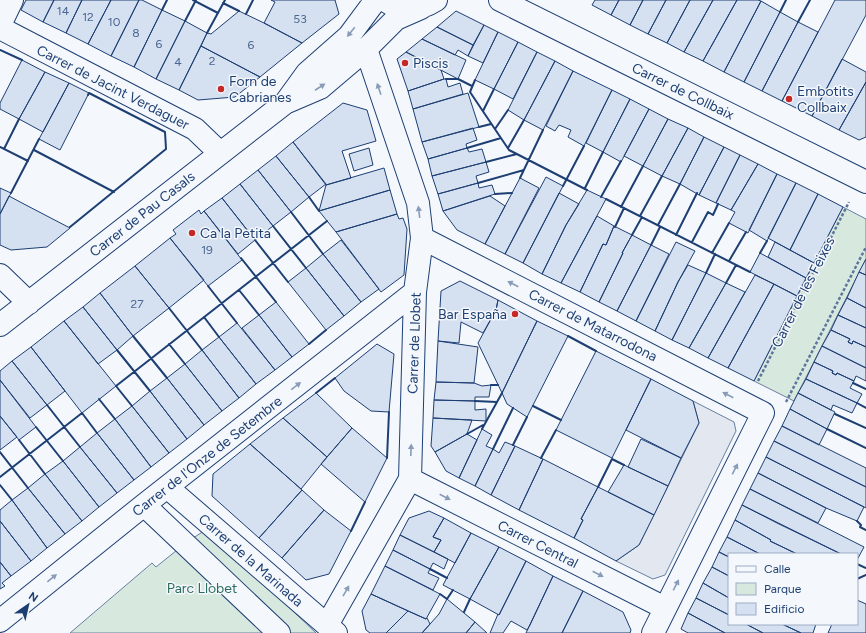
<svg xmlns="http://www.w3.org/2000/svg" width="866" height="633" font-family="Figtree,sans-serif">
	<rect width="100%" height="100%" fill="#f4f7fb"/>
	<path fill="#d7e8df" stroke="#687fa3" d="M843,207L866,219V259L794,401L754,381Z
		M207,529L316,633H70L152,563L156,567L187,542Z"/>
	<path fill="#e3e8f0" stroke="#687fa3" d="M693,401L734,422L736,431L665,575L653,579L616,561L639,545L699,423Z"/>
	<path fill="#d5e0f0" stroke="#1d3f73" d="M26,0H54L43,22L21,10Z
		M54,0H82L66,33L43,22Z
		M82,0H111L88,44L66,33Z
		M111,0H139L111,56L88,44Z
		M139,0H142L162,10L134,67L111,56Z
		M271,0H335L339,14L302,43L264,23L275,2Z
		M595,0H619L611,15L592,5Z
		M619,0H643L630,25L611,15Z
		M643,0H666L648,34L630,25Z
		M666,0H690L667,43L648,34Z
		M690,0H713L684,52L667,43Z
		M713,0H737L703,61L684,52Z
		M737,0H758L761,1L724,72L703,61Z
		M835,0H866V15L812,116L782,101Z
		M761,1L780,12L744,82L724,72Z
		M162,10L185,21L156,79L134,67Z
		M239,11L264,23L302,43L260,77L201,46L207,33L211,34Z
		M456,11L484,25L473,45L437,27Z
		M780,12L798,22L762,91L744,82Z
		M185,21L207,33L179,90L156,79Z
		M798,22L818,32L782,101L762,91Z
		M484,25L498,32L483,63L468,56Z
		M437,27L473,45L468,56L458,50L455,55L422,39Z
		M498,32L518,42L494,89L475,80Z
		M422,39L466,60L458,79L406,52Z
		M518,42L537,52L513,99L494,89Z
		M201,46L260,77L235,97L198,100L179,90Z
		M406,52L441,70L444,79L408,91L397,59Z
		M537,52L555,61L524,120L508,110Z
		M842,59L866,72V82L839,130L812,116Z
		M22,60L45,72L19,119L0,109V103Z
		M555,61L573,71L543,130L524,120Z
		M573,71L612,90L584,146L568,137L571,130L559,125L555,131L546,126Z
		M45,72L69,83L43,132L19,119Z
		M444,79H446L448,87L460,83L463,94L413,109L408,91Z
		M866,82V137L859,140L839,130Z
		M69,83L89,93L60,150L39,139Z
		M612,90L630,99L603,152L586,143Z
		M468,93L479,127L422,142L413,109Z
		M630,99L649,109L621,162L603,152Z
		M343,103L367,110L376,141L342,151L351,178L326,185L293,142Z
		M649,109L668,119L643,166L624,156Z
		M668,119L688,128L662,176L643,166Z
		M473,128L477,140L466,144L467,148L428,159L422,142Z
		M688,128L704,137L680,184L662,176Z
		M704,137L724,147L699,195L680,184Z
		M293,142L326,184L309,197L276,156Z
		M724,147L740,155L716,203L699,195Z
		M369,148L373,165L354,171L349,154Z
		M467,148L469,152L482,149L486,162L432,176L428,159Z
		M740,155L758,164L731,210L716,203Z
		M276,156L309,197L291,212L258,170Z
		M486,162L489,172L476,176L478,183L438,194L432,176Z
		M758,164L777,174L748,233L729,223L735,212L731,210Z
		M384,168L390,190L319,211L326,185Z
		M258,170L291,212L273,226L240,184Z
		M777,174L796,183L767,241L749,230Z
		M546,177L563,186L523,263L505,254Z
		M520,178L539,188L505,254L485,244Z
		M478,183L479,188L492,185L495,194L443,211L438,194Z
		M796,183L818,194L790,250L768,238Z
		M240,184L273,226L255,240L222,198Z
		M0,188L11,193L0,214Z
		M390,190L397,214L336,232L319,211Z
		M587,190L606,199L561,283L542,274L566,225Z
		M559,193L579,204L566,225L542,274L523,263Z
		M818,194L843,207L814,263L790,250Z
		M9,196L22,203L70,228L47,247L11,250L0,245V214Z
		M490,196L505,206L485,244L457,230L443,211Z
		M222,198L255,240L238,254L204,211Z
		M199,210L201,214L204,211L242,260L208,286L170,238L176,234L173,230Z
		M397,214L399,219L403,218L407,229L404,275L381,292L336,232Z
		M597,216L614,226L606,245L603,244L580,292L561,283Z
		M614,226L632,235L622,253H623L599,302L580,292L603,244L606,245Z
		M632,235L651,245L617,311L599,302L623,253H622Z
		M170,238L204,280L169,308L135,266Z
		M341,240L379,289L361,302L323,254Z
		M676,242L695,251L678,282L655,331L636,321Z
		M775,242L814,263L806,278L768,257Z
		M651,245L669,254L636,321L617,311Z
		M760,253L806,278L797,296L750,272Z
		M323,254L361,302L344,316L306,268Z
		M866,259V275L859,272Z
		M688,265L706,273L672,340L655,331L678,282Z
		M135,266L169,308L133,336L100,293Z
		M306,268L344,316L326,330L288,282Z
		M859,272L866,275V308L847,298Z
		M706,273L726,283L689,348L672,340Z
		M755,275L774,284L728,368L708,358Z
		M460,281L498,300L496,310L483,333L461,322L459,343L438,341L441,291Z
		M726,283L745,292L708,358L689,348Z
		M774,284L797,296L754,381L728,368Z
		M100,293L133,336L117,350L83,307Z
		M847,298L866,308V328L838,315Z
		M498,300L537,321L502,393L478,343L496,310Z
		M276,302L309,344L292,357L259,315Z
		M83,307L117,350L98,364L64,321Z
		M259,315L292,357L275,370L242,328Z
		M838,315L866,328V347L853,341L852,344L848,342L850,339L831,330Z
		M64,321L116,386L82,413L31,347Z
		M537,321L568,336L527,417L507,404L502,393Z
		M237,323L275,370L256,384L219,337Z
		M831,330L850,339L848,342L852,344L853,341L866,347V368L822,346Z
		M219,337L256,384L239,398L202,350Z
		M438,341L478,347L474,383L436,382Z
		M377,344L394,354L389,412L371,411L344,391L335,378Z
		M822,346L866,368V381L856,376L854,381L837,373L836,375L832,373L833,371L814,362Z
		M31,347L65,391L47,405L12,361Z
		M202,350L239,398L222,411L185,364Z
		M596,351L651,379L612,458L556,430Z
		M12,361L47,405L30,418L0,380V371Z
		M814,362L833,371L832,373L836,375L837,373L854,381L850,388L862,394L857,403L806,379Z
		M185,364L222,411L204,425L167,378Z
		M167,378L204,425L187,439L150,391Z
		M651,379L693,401L699,423L681,458L626,430Z
		M806,379L857,403L852,413L833,405L831,410L798,393Z
		M0,380L36,427L19,440L0,416Z
		M436,382L474,383L482,386L491,385L489,397H475V401L434,400Z
		M150,391L187,439L169,453L132,406Z
		M316,393L352,428L327,457L283,418Z
		M798,393L835,412L827,429L790,409Z
		M434,400L475,401V410L486,409V421L433,418Z
		M132,406L169,453L151,467L115,419Z
		M790,409L827,429L819,445L782,426Z
		M0,416L17,437L0,450Z
		M283,418L327,457L301,489L250,444Z
		M433,418L472,420L467,434L435,452L431,446Z
		M115,419L151,467L134,480L97,433Z
		M782,426L866,468V487L774,441Z
		M352,428L387,458L365,502L321,464Z
		M482,429L492,435L486,446L493,449L475,486L459,478Z
		M97,433L134,480L117,493L80,447Z
		M467,434L477,440L459,478L446,471L435,452Z
		M641,439L681,458L668,486L628,467Z
		M774,441L866,487V508L766,457Z
		M505,442L515,446L491,495L475,486L493,449L499,453Z
		M250,444L302,490L259,538L212,496L213,474Z
		M515,446L543,459L519,510L491,495Z
		M80,447L117,493L99,507L63,461Z
		M766,457L864,507L857,521L826,508L758,473Z
		M543,459L598,487L581,519L583,520L574,538L519,510Z
		M63,461L99,507L82,521L45,474Z
		M624,465L668,486L654,515L608,492Z
		M758,473L826,508L818,523L750,489Z
		M45,474L82,521L65,534L28,488Z
		M598,487L654,515L639,545L616,561L574,538L583,520L581,519Z
		M28,488L65,534L47,548L12,500Z
		M750,489L864,547L857,560V554H841L742,505Z
		M302,490L324,510L282,558L259,538Z
		M12,500L47,548L31,561L0,521V510Z
		M742,505L779,524L841,554H797L770,541L771,540L735,520Z
		M324,510L351,531L329,574L306,580L282,558Z
		M429,511L444,518L433,537L441,540L434,552L400,535L409,518Z
		M444,518L471,533L455,563L434,552L441,540L433,537Z
		M735,520L771,540L770,541L797,554H760L727,537Z
		M0,521L31,561L11,576L0,562Z
		M471,533L499,547L470,599L443,585Z
		M400,535L448,559L444,569L433,563L430,569L393,550Z
		M727,537L760,554H729V557L719,552Z
		M499,547L526,561L499,615L470,599Z
		M393,550L430,569L428,573L439,578L433,590L385,566Z
		M719,552L729,557V576L712,567Z
		M526,561L553,576L530,625L527,630L511,621L503,633H490L498,614L499,615Z
		M0,562L11,576L2,583L5,586L0,589Z
		M385,566L440,594L426,619L371,594Z
		M712,567L729,576V598L703,583Z
		M553,576L583,591L562,633H526Z
		M703,583L729,598V615L696,598Z
		M583,591L623,612L631,630L630,633H562Z
		M371,594L408,611L386,633H370L366,630L362,611Z
		M696,598L729,615V624H746L763,633H725L688,613Z
		M447,599L475,622L466,633H422L439,614Z
		M857,600L866,604V633H828L832,624H857Z
		M408,611L426,619L427,618L430,624L422,633H386Z
		M688,613L725,633H688L681,629Z
		M475,622L487,633H466Z
		M746,624H782L801,633H763Z
		M782,624H816L813,633H801Z"/>
	<g fill="none" stroke-linecap="round" stroke-linejoin="round">
		<g stroke="#1d3f73" stroke-width="24">
			<path id="minor" d="M384,0C401,12 419,11 436,0
				M500,0L866,182
				M0,25L12,0
				M0,28L195,129L220,153
				M286,102L307,73L349,36L372,5L373,0
				M422,238L763,413L653,633
				M0,275L29,303
				M0,325L285,103L320,88L366,49L396,19L421,8
				M410,479L665,608
				M167,487L336,633
				M144,505L279,633
				M0,621L144,505L415,292
				M327,625L410,479L415,292L422,238L418,203L366,49"/>
		</g>
		<path stroke="#5e769c" stroke-width="2.5" stroke-dasharray="3 2" stroke-linecap="butt" d="M758,381L849,202
			M786,402L866,247"/>
		<use href="#minor" stroke="#f4f7fb" stroke-width="22"/>
		<path stroke="#1d3f73" stroke-width="2" d="M193,0L218,13
			M223,3L239,11
			M162,10L167,0
			M780,12L786,0
			M246,14L253,0
			M185,21L196,0
			M798,22L810,0
			M207,33L225,0
			M0,50L22,60
			M446,79H458L472,86
			M475,80L470,92L509,150L587,190
			M483,111L494,89
			M479,127L491,124
			M495,129L508,110
			M0,147L28,161
			M467,148L501,138
			M508,148L524,120
			M4,149L19,119
			M34,150L114,192
			M486,162L517,154
			M520,178L543,130
			M478,183L524,170
			M563,186L584,146
			M585,188L603,152
			M11,193L39,139
			M495,194L512,193
			M309,197L319,211
			M601,197L621,161
			M606,199L750,272
			M621,207L643,166
			M291,212L323,254
			M640,216L662,176
			M658,225L680,184
			M273,226L306,268
			M70,227L166,149L165,132L89,93L88,95
			M615,227L624,208
			M632,235L642,217
			M676,235L697,193
			M255,240L288,282
			M692,242L708,212L713,215L718,204
			M651,245L660,227
			M712,253L729,223
			M760,253L767,241
			M241,258L276,302
			M729,261L746,232
			M706,273L715,254
			M726,283L736,265
			M208,286L237,323
			M239,290L259,315
			M169,308L202,350
			M204,317L219,337
			M133,336L167,378
			M568,336L596,351
			M169,344L185,364
			M309,344L326,330
			M117,350L150,391
			M853,383L866,389
			M491,385H498
			M316,393L335,378
			M99,399L115,419
			M475,401L497,402
			M857,403L866,408
			M47,405L80,447
			M132,406L116,386L327,221
			M533,406L561,420
			M835,414L866,428
			M36,427L63,461
			M482,429L502,393
			M827,429L866,448
			M467,434L483,425
			M19,440L45,474
			M513,445L527,417
			M493,449L513,408
			M0,452L28,488
			M387,458L389,412
			M541,458L556,430
			M612,459L624,465
			M0,477L82,413L97,433
			M0,485L12,500
			M598,487L612,459
			M857,521L861,525L860,527L866,530
			M351,531L365,502
			M857,564L866,568
			M430,569L447,578
			M857,579L866,575
			M440,594L447,599L453,590
			M464,612L470,599"/>
	</g>
	<defs><path id="oneway-solid" d="M-6-.8H1V-3.2L6.5 0L1 3.2V.8H-6Z"/></defs>
	<g fill="#889bb7">
		<use href="#oneway-solid" transform="translate(351 32) rotate(129)"/>
		<use href="#oneway-solid" transform="translate(320 87) rotate(-33)"/>
		<use href="#oneway-solid" transform="translate(379 89) rotate(-109)"/>
		<use href="#oneway-solid" transform="translate(419 212) rotate(-97)"/>
		<use href="#oneway-solid" transform="translate(513 284) rotate(-153)"/>
		<use href="#oneway-solid" transform="translate(296 386) rotate(-38)"/>
		<use href="#oneway-solid" transform="translate(728 395) rotate(-153)"/>
		<use href="#oneway-solid" transform="translate(411 450) rotate(-88)"/>
		<use href="#oneway-solid" transform="translate(735 469) rotate(-63)"/>
		<use href="#oneway-solid" transform="translate(445 497) rotate(27)"/>
		<use href="#oneway-solid" transform="translate(598 574) rotate(27)"/>
		<use href="#oneway-solid" transform="translate(52 578) rotate(-39)"/>
		<use href="#oneway-solid" transform="translate(676 585) rotate(-63)"/>
		<use href="#oneway-solid" transform="translate(346 591) rotate(-60)"/>
	</g>
	<g fill="#c62828" stroke="#f4f7fb" stroke-width="1.5">
		<circle cx="405" cy="63" r="4"/>
		<circle cx="221" cy="89" r="4"/>
		<circle cx="789" cy="99" r="4"/>
		<circle cx="192" cy="233" r="4"/>
		<circle cx="515" cy="314" r="4"/>
	</g>
	<g text-anchor="middle" stroke-width="3" stroke-linejoin="round" paint-order="stroke">
		<g font-size="12" fill="#4b6792">
			<text x="63" y="15">14</text>
			<text x="88" y="21">12</text>
			<text x="300" y="23">53</text>
			<text x="114" y="26">10</text>
			<text x="136" y="37">8</text>
			<text x="159" y="48">6</text>
			<text x="251" y="49">6</text>
			<text x="212" y="65">2</text>
			<text x="178" y="66">4</text>
			<text x="207" y="254">19</text>
			<text x="137" y="308">27</text>
		</g>
		<g font-size="14" fill="#1d3f73" stroke="#f4f7fb" text-anchor="start">
			<text x="413" y="68">Piscis</text>
			<text x="229" y="86">Forn de<tspan x="229" dy="16">Cabrianes</tspan></text>
			<text x="797" y="96">Embotits<tspan x="797" dy="16">Collbaix</tspan></text>
			<text x="200" y="238">Ca la Petita</text>
			<text x="507" y="319" text-anchor="end">Bar España</text>
		</g>
		<g font-size="14" fill="#1d3f73" stroke="#f4f7fb">
			<text transform="translate(113 87) rotate(27)" y="5">Carrer de Jacint Verdaguer</text>
			<text transform="translate(683 91) rotate(26)" y="5">Carrer de Collbaix</text>
			<text transform="translate(142 214) rotate(-38)" y="5">Carrer de Pau Casals</text>
			<text transform="translate(803 292) rotate(-63)" y="5">Carrer de les Feixes</text>
			<text transform="translate(593 325) rotate(27)" y="5">Carrer de Matarrodona</text>
			<text transform="translate(414 343) rotate(-88)" y="5">Carrer de Llobet</text>
			<text transform="translate(207 456) rotate(-38)" y="5">Carrer de l'Onze de Setembre</text>
			<text transform="translate(538 544) rotate(27)" y="5">Carrer Central</text>
			<text transform="translate(251 560) rotate(41)" y="5">Carrer de la Marinada</text>
		</g>
		<g font-size="14" fill="#2c6c60" stroke="#f4f7fb">
			<text x="202" y="593">Parc Llobet</text>
		</g>
	</g>
	<rect x="728" y="553" width="130" height="72" fill="#f4f7fb" stroke="#9eadc5"/>
	<rect x="736" y="566" width="20" height="6" fill="#f4f7fb" stroke="#9eadc5"/>
	<text x="764" y="573" font-size="12" fill="#1d3f73">Calle</text>
	<rect x="736" y="583" width="20" height="12" fill="#d7e8df" stroke="#9eadc5"/>
	<text x="764" y="593" font-size="12" fill="#1d3f73">Parque</text>
	<rect x="736" y="603" width="20" height="12" fill="#d5e0f0" stroke="#9eadc5"/>
	<text x="764" y="613" font-size="12" fill="#1d3f73">Edificio</text>
	<g transform="translate(28 605) rotate(34)" stroke="#f4f7fb" stroke-width="3" paint-order="stroke">
	<path d="M0-3L7 15L0 10L-7 15Z" fill="#1d3f73"/>
	<text y="-6" font-size="11" font-weight="bold" text-anchor="middle" fill="#1d3f73">N</text>
	</g>
</svg>
